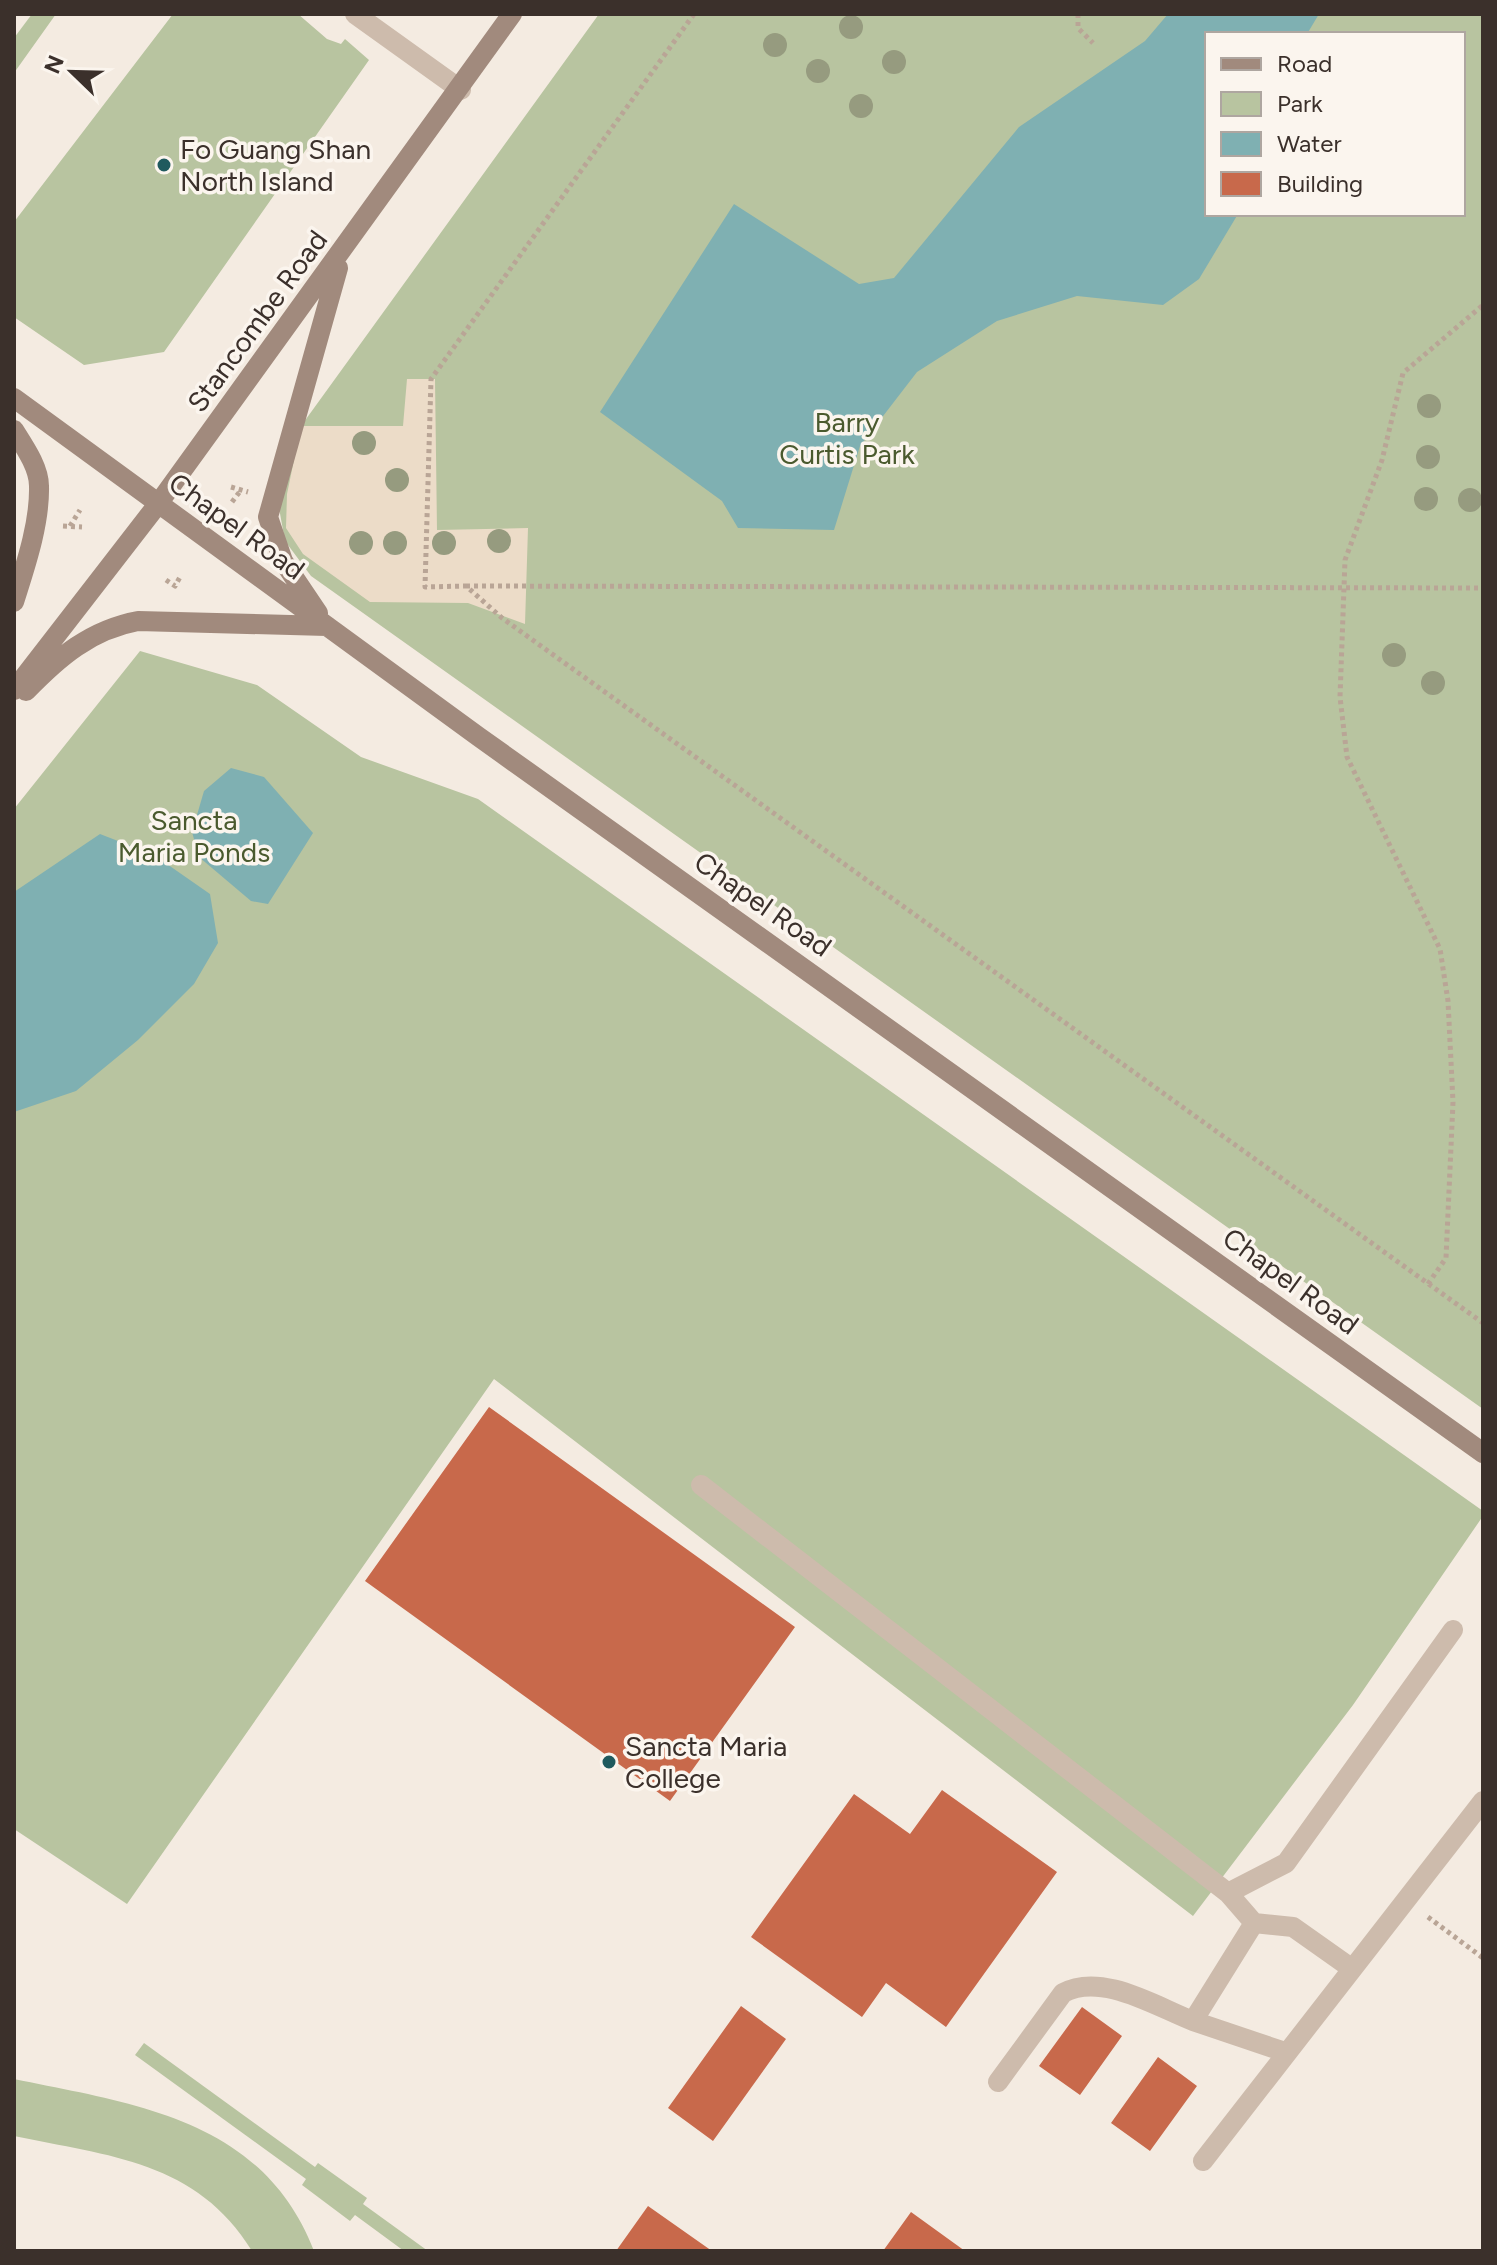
<svg xmlns="http://www.w3.org/2000/svg" width="1497" height="2265" font-family="Figtree,sans-serif">
	<rect width="100%" height="100%" fill="#f4ebe1"/>
	<path fill="#b8c4a0" fill-rule="evenodd" d="M32,14H56L14,73V38Z
		M173,14H298L327,39L341,44L345,39L369,60L164,352L84,365L14,317V222Z
		M599,14H1483V1409L311,576L285,541L279,508L301,426ZM1207,34H1463V214H1207Z
		M140,651L257,685L361,757L478,799L1483,1511V1516L1353,1705L1193,1916L494,1379L127,1904L14,1829V809Z
		M144,2043L315,2167L318,2163L367,2198L363,2204L428,2251H404L355,2215L350,2221L302,2185L306,2179L135,2055Z
		M14,2079C135,2104 263,2119 314,2251H252C197,2161 109,2156 14,2136Z"/>
	<path fill="#ecdcc8" d="M407,379H435L437,530L528,528L525,624L468,603L370,602L303,554L286,528L287,494L301,426H403Z"/>
	<path fill="#7fb0b2" d="M1168,14H1319L1307,34H1207V214H1238L1199,279L1163,305L1077,296L997,321L917,372L860,446L834,530L738,528L722,501L600,412L734,204L859,284L894,278L1019,127L1145,41Z
		M231,768L264,777L313,833L268,904L251,901L199,857L192,832L204,791Z
		M100,834L154,855L210,894L218,943L194,984L138,1040L76,1091L14,1112V892Z"/>
	<path fill="#c8694b" d="M489,1407L795,1627L670,1801L365,1581Z
		M942,1790L1057,1872L946,2027L886,1983L862,2017L751,1937L854,1794L910,1834Z
		M741,2006L786,2039L713,2141L668,2108Z
		M1082,2007L1122,2036L1080,2095L1039,2066Z
		M1158,2057L1197,2086L1150,2151L1111,2123Z
		M648,2206L712,2251H616Z
		M911,2212L965,2251H883Z"/>
	<g fill="none" stroke-linecap="round" stroke-linejoin="round">
		<path stroke="#b9a596" stroke-width="5" stroke-dasharray="4 4" stroke-linecap="butt" d="M694,14L431,379L425,587L466,586L502,618L1483,1323
			M1078,14V28L1093,43
			M231,487L248,492
			M232,502L241,490
			M63,526L82,527
			M70,526L80,510
			M166,580L175,586L180,577
			M466,586L1483,588
			M1428,1284L1446,1258L1453,1102L1448,1001L1440,949L1347,757L1340,697L1345,560L1382,460L1403,373L1483,305
			M1428,1917L1483,1958"/>
		<path stroke="#cdbbac" stroke-width="20" d="M355,14L461,90
			M701,1485L1228,1893L1254,1923L1193,2021L1285,2052
			M1228,1893L1286,1863L1453,1630
			M1254,1923L1293,1927L1351,1968
			M998,2082L1063,1993C1101,1972 1155,2006 1193,2021
			M1203,2161L1483,1801"/>
		<path stroke="#a18a7d" stroke-width="20" d="M14,398L479,737L1483,1453
			M14,430C24,446 39,467 39,486C40,524 25,567 14,602
			M318,613L283,561L268,517L338,268
			M14,690L158,504L512,14
			M26,691C59,657 90,630 138,621L327,626"/>
	</g>
	<g fill="#969b7f">
		<circle cx="851" cy="27" r="12"/>
		<circle cx="775" cy="45" r="12"/>
		<circle cx="894" cy="62" r="12"/>
		<circle cx="818" cy="71" r="12"/>
		<circle cx="861" cy="106" r="12"/>
		<circle cx="1429" cy="406" r="12"/>
		<circle cx="364" cy="443" r="12"/>
		<circle cx="1428" cy="457" r="12"/>
		<circle cx="397" cy="480" r="12"/>
		<circle cx="1426" cy="499" r="12"/>
		<circle cx="1470" cy="500" r="12"/>
		<circle cx="499" cy="541" r="12"/>
		<circle cx="361" cy="543" r="12"/>
		<circle cx="395" cy="543" r="12"/>
		<circle cx="444" cy="543" r="12"/>
		<circle cx="1394" cy="655" r="12"/>
		<circle cx="1433" cy="683" r="12"/>
	</g>
	<g fill="#1f5a5e" stroke="#fbf5ee" stroke-width="3">
		<circle cx="164" cy="165" r="8"/>
		<circle cx="609" cy="1762" r="8"/>
	</g>
	<g text-anchor="middle" stroke-width="7" stroke-linejoin="round" paint-order="stroke">
		<g font-size="28" fill="#3b302b" stroke="#fbf5ee" text-anchor="start">
			<text x="180" y="159">Fo Guang Shan<tspan x="180" dy="32">North Island</tspan></text>
			<text x="625" y="1756">Sancta Maria<tspan x="625" dy="32">College</tspan></text>
		</g>
		<g font-size="28" fill="#3b302b" stroke="#fbf5ee">
			<text transform="translate(257 321) rotate(-54)" y="10">Stancombe Road</text>
			<text transform="translate(237 526) rotate(36)" y="10">Chapel Road</text>
			<text transform="translate(763 904) rotate(35)" y="10">Chapel Road</text>
			<text transform="translate(1291 1281) rotate(36)" y="10">Chapel Road</text>
		</g>
		<g font-size="28" fill="#4a5a2e" stroke="#fbf5ee">
			<text x="847" y="432">Barry<tspan x="847" dy="32">Curtis Park</tspan></text>
			<text x="194" y="830">Sancta<tspan x="194" dy="32">Maria Ponds</tspan></text>
		</g>
	</g>
	<rect width="1497" height="2265" fill="none" stroke="#3b302b" stroke-width="32"/>
	<rect x="1205" y="32" width="260" height="184" fill="#fbf5ee" stroke="#aea6a0" stroke-width="2"/>
	<rect x="1221" y="58" width="40" height="12" fill="#a18a7d" stroke="#aea6a0" stroke-width="2"/>
	<text x="1277" y="72" font-size="24" fill="#3b302b">Road</text>
	<rect x="1221" y="92" width="40" height="24" fill="#b8c4a0" stroke="#aea6a0" stroke-width="2"/>
	<text x="1277" y="112" font-size="24" fill="#3b302b">Park</text>
	<rect x="1221" y="132" width="40" height="24" fill="#7fb0b2" stroke="#aea6a0" stroke-width="2"/>
	<text x="1277" y="152" font-size="24" fill="#3b302b">Water</text>
	<rect x="1221" y="172" width="40" height="24" fill="#c8694b" stroke="#aea6a0" stroke-width="2"/>
	<text x="1277" y="192" font-size="24" fill="#3b302b">Building</text>
	<g transform="translate(72 72) rotate(293)" stroke="#fbf5ee" stroke-width="6" paint-order="stroke">
	<path d="M0-6L14 30L0 20L-14 30Z" fill="#3b302b"/>
	<text y="-12" font-size="22" font-weight="bold" text-anchor="middle" fill="#3b302b">N</text>
	</g>
</svg>
